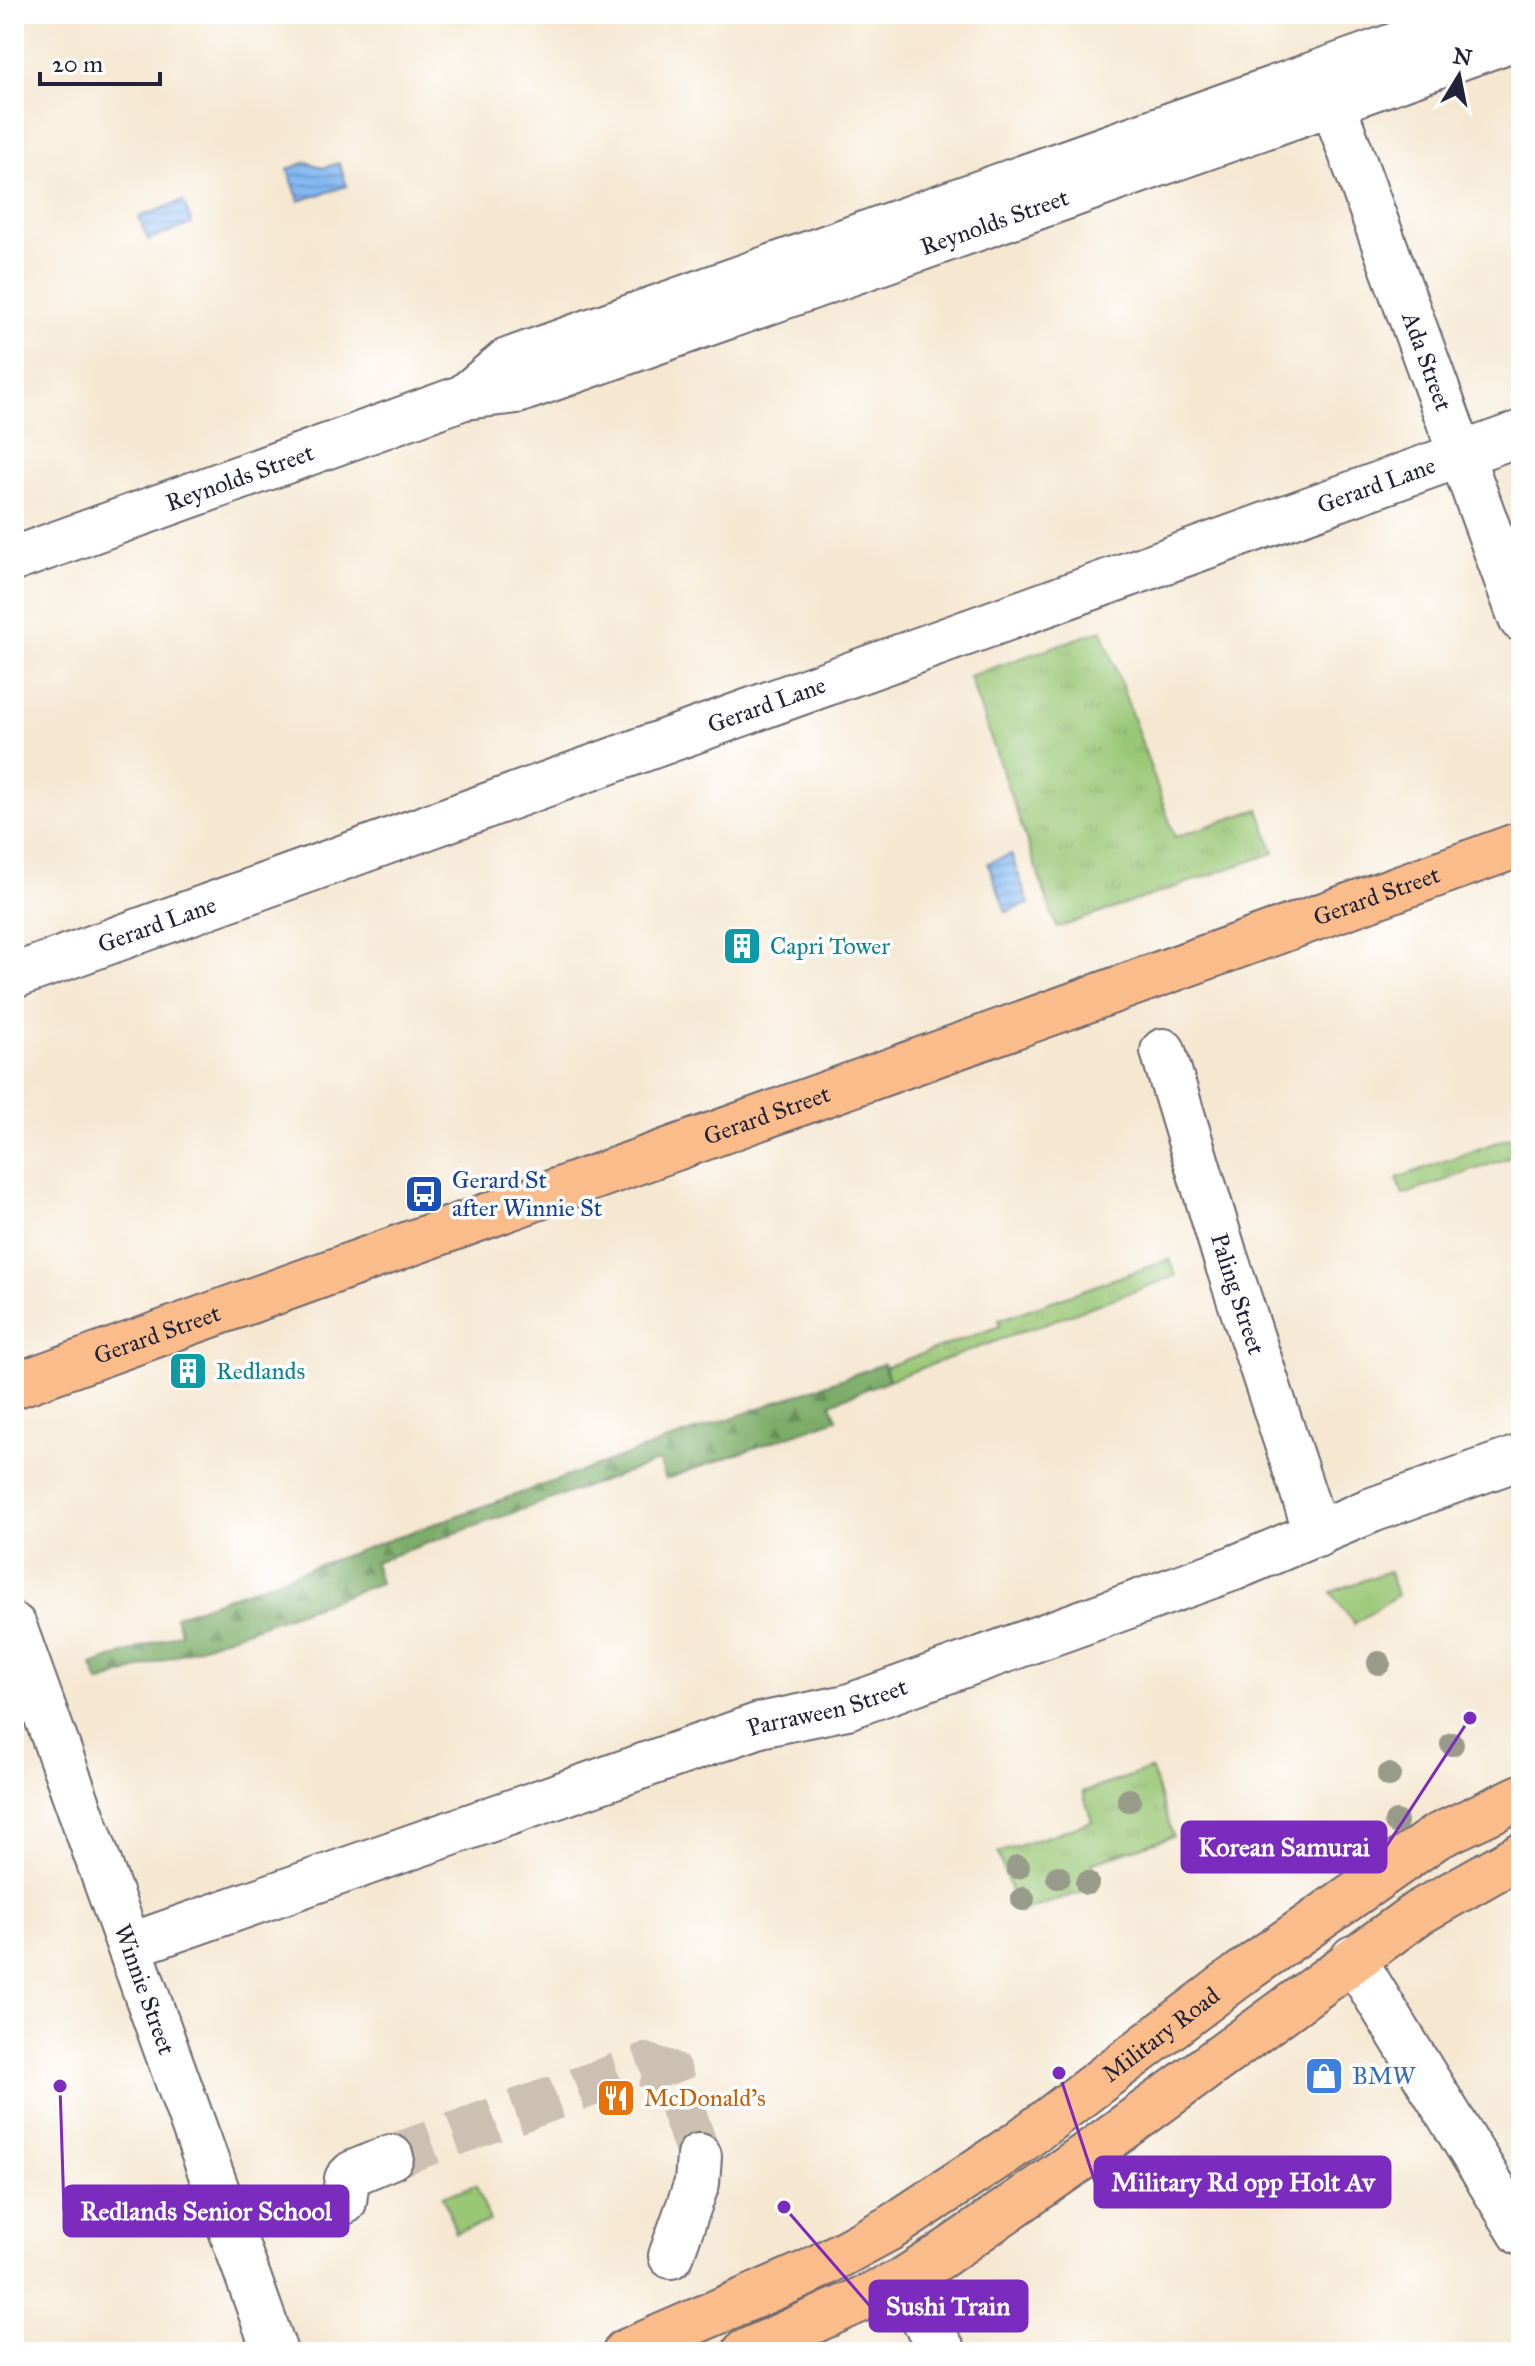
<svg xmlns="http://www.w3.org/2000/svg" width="1535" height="2366" font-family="'IM FELL Great Primer',serif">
	<defs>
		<pattern id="grass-tufts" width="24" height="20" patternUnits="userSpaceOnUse" patternTransform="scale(2)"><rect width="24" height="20" fill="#9ac776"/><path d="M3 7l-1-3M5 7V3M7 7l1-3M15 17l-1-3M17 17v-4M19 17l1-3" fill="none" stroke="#84ab67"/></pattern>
		<pattern id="forest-firs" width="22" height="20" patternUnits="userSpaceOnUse" patternTransform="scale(2)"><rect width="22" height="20" fill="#7bac67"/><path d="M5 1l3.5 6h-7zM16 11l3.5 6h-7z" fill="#648c56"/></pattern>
		<pattern id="water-rules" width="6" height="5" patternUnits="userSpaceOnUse" patternTransform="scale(2)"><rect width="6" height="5" fill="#83b8f1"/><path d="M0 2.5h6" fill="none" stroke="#6b95c4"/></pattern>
	</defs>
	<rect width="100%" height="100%" fill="#fff"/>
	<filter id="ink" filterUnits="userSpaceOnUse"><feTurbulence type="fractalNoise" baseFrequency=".0125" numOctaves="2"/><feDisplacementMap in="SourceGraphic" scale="16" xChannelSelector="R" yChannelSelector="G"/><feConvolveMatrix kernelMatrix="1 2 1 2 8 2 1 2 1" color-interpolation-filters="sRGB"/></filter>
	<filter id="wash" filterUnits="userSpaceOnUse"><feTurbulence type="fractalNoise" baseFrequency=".006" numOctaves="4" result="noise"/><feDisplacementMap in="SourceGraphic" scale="32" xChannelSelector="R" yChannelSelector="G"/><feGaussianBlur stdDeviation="1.8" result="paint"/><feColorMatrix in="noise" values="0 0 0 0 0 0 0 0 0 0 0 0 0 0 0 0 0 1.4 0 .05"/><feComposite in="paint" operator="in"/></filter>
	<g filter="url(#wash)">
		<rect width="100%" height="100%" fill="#f5e7d0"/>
		<path fill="url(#grass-tufts)" stroke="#5e7458" stroke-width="2" d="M1102,630L1175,837L1259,809L1274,853L1057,928L969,676Z
			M1514,1136L1520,1154L1403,1195L1397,1178Z
			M1170,1259L1176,1276L889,1380L885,1367L1000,1326L999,1320Z
			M1151,1769L1173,1836L1091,1863L1098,1887L1018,1913L998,1853L1092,1821L1083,1792Z
			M476,2185L490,2221L456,2233L443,2196Z"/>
		<path fill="url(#forest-firs)" stroke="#4e6751" stroke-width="2" d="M883,1364L889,1380L831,1403L837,1419L666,1479L659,1461L374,1562L380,1583L99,1683L92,1665L181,1633L175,1616Z"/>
		<path fill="#9ac776" stroke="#5e7458" stroke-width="2" d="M1389,1571L1397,1595L1354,1624L1331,1592Z"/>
		<path fill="url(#water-rules)" stroke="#526d96" stroke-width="2" d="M307,162L323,168L339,163L347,186L299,201L288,169Z
			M183,201L192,224L148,240L139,217Z
			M1011,854L1029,904L1006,912L988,863Z"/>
	</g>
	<g filter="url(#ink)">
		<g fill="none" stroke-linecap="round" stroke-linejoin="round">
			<path stroke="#cbc0b2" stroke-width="44" stroke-dasharray="44 22" stroke-linecap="butt" d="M391,2157L645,2065L670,2073L699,2156"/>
			<g stroke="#6c676f" stroke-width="48">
				<g id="minor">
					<path id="s1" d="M1333,104L1521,619"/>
					<path d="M464,397L507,361L1483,14"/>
					<path id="s2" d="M14,559L464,397L517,391L1521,36"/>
					<path id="s3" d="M14,976L1521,433"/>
					<path id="s4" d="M1163,1051L1225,1256L1317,1535"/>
					<path id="s5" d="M14,1626L275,2352"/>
					<path id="s6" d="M129,1946L760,1725L847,1707L1234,1568L1372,1510L1521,1457"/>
					<path d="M1353,1958L1521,2233"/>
					<path d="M344,2202L347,2179L353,2173L391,2157"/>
					<path d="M671,2256L697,2183L699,2156"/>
					<path d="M900,2282L944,2352"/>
				</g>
			</g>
			<g stroke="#6c676f" stroke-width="48">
				<g id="major">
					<path id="s7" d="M14,1386L1521,844"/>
				</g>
			</g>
			<g stroke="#6c676f" stroke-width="48">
				<g id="highway">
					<path id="s8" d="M625,2352L807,2273L890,2228L1017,2144L1250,1967L1436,1837L1521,1797"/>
					<path d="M745,2352L900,2282L941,2256L1096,2148L1418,1913L1521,1855"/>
				</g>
			</g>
			<use href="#minor" stroke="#fff" stroke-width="44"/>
			<use href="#major" stroke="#fabc8b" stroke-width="44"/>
			<use href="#highway" stroke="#fabc8b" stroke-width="44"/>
		</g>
		<g fill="#989b8a">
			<circle cx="1379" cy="1663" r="12"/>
			<circle cx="1452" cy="1744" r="12"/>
			<circle cx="1389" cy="1775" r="12"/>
			<circle cx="1129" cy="1800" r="12"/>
			<circle cx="1396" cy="1822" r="12"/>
			<circle cx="1018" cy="1867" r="12"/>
			<circle cx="1058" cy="1877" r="12"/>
			<circle cx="1087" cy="1883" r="12"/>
			<circle cx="1023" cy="1899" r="12"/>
		</g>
	</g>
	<defs>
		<g id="building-square" transform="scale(2)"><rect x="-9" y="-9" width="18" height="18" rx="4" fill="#0f9aa8" stroke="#fff"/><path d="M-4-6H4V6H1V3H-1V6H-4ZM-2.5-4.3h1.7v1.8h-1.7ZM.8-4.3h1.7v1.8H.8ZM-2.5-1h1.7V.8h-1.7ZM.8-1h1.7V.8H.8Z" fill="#fff"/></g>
		<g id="bus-square" transform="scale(2)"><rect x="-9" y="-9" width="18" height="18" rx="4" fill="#1a4fb4" stroke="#fff"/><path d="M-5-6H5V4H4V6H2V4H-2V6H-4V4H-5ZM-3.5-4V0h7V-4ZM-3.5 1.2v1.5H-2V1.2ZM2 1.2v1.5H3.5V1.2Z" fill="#fff"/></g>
		<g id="shop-square" transform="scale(2)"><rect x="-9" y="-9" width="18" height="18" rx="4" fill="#3f7fe0" stroke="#fff"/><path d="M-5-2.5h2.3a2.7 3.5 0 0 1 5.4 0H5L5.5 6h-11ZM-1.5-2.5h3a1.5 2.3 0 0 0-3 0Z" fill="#fff"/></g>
		<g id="restaurant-square" transform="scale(2)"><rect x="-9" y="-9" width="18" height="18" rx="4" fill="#e8710a" stroke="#fff"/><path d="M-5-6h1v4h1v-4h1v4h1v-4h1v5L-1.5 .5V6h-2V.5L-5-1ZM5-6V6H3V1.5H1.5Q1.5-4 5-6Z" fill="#fff"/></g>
	</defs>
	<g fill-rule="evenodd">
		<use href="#building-square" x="742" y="946"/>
		<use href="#bus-square" x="424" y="1194"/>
		<use href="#building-square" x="188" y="1371"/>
		<use href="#shop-square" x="1324" y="2076"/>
		<use href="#restaurant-square" x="616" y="2098"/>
	</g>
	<g text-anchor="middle" stroke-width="7" stroke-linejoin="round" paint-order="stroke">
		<g font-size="24" fill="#22223b" stroke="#fff">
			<text dy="8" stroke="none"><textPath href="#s2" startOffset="1038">Reynolds Street</textPath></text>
			<text dy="8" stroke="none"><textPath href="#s1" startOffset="274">Ada Street</textPath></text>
			<text dy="8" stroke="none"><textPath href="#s2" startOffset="240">Reynolds Street</textPath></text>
			<text dy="8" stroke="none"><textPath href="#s3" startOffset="1448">Gerard Lane</textPath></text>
			<text dy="8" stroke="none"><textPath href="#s3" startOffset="800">Gerard Lane</textPath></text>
			<text dy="8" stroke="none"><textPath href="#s7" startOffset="1448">Gerard Street</textPath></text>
			<text dy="8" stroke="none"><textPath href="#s3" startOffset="152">Gerard Lane</textPath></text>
			<text dy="8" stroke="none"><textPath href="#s7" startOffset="800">Gerard Street</textPath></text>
			<text dy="8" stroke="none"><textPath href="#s4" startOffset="254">Paling Street</textPath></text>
			<text dy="8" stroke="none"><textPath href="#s7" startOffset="152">Gerard Street</textPath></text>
			<text dy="8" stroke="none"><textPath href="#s6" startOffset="738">Parraween Street</textPath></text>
			<text dy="8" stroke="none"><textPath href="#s5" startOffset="386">Winnie Street</textPath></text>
			<text dy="8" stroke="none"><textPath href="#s8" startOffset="626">Military Road</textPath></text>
		</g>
		<g font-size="24" fill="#0d838f" stroke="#fff" text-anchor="start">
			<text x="770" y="954">Capri Tower</text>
			<text x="216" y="1379">Redlands</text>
		</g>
		<g font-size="24" fill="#164399" stroke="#fff" text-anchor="start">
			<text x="452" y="1188">Gerard St<tspan x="452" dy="28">after Winnie St</tspan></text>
		</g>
		<g font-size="24" fill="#366cbe" stroke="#fff" text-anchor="start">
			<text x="1352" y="2084">BMW</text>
		</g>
		<g font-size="24" fill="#c56008" stroke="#fff" text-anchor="start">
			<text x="644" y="2106">McDonald's</text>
		</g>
	</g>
	<path fill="none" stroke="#7b2cbf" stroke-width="3" d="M1470 1718L1386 1847M1059 2073L1095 2182M60 2086L64 2211M784 2207L870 2306"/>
	<g fill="#7b2cbf" stroke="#fff" stroke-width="3">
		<circle cx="1470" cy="1718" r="8"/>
		<circle cx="1059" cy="2073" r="8"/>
		<circle cx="60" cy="2086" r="8"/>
		<circle cx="784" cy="2207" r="8"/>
	</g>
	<g fill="#7b2cbf" stroke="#7b2cbf" stroke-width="3">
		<rect x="1182" y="1822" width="204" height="50" rx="8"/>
		<rect x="1095" y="2157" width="295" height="50" rx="8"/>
		<rect x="64" y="2186" width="284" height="50" rx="8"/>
		<rect x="870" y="2281" width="157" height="50" rx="8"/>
	</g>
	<g font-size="26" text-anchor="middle" font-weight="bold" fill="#fff">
		<text x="1284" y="1856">Korean Samurai</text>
		<text x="1243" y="2191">Military Rd opp Holt Av</text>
		<text x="206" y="2220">Redlands Senior School</text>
		<text x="948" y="2315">Sushi Train</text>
	</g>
	<rect width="1535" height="2366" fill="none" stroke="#fff" stroke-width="48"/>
	<g transform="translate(1459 76) rotate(10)" stroke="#ffffff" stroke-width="6" paint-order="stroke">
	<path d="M0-6L14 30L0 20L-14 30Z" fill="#22223b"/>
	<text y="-12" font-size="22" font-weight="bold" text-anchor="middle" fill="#22223b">N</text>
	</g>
	<path d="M40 72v12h120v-12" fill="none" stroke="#22223b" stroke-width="4"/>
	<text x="52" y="72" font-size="24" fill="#22223b" stroke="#ffffff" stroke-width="6" paint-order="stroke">20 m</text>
</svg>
